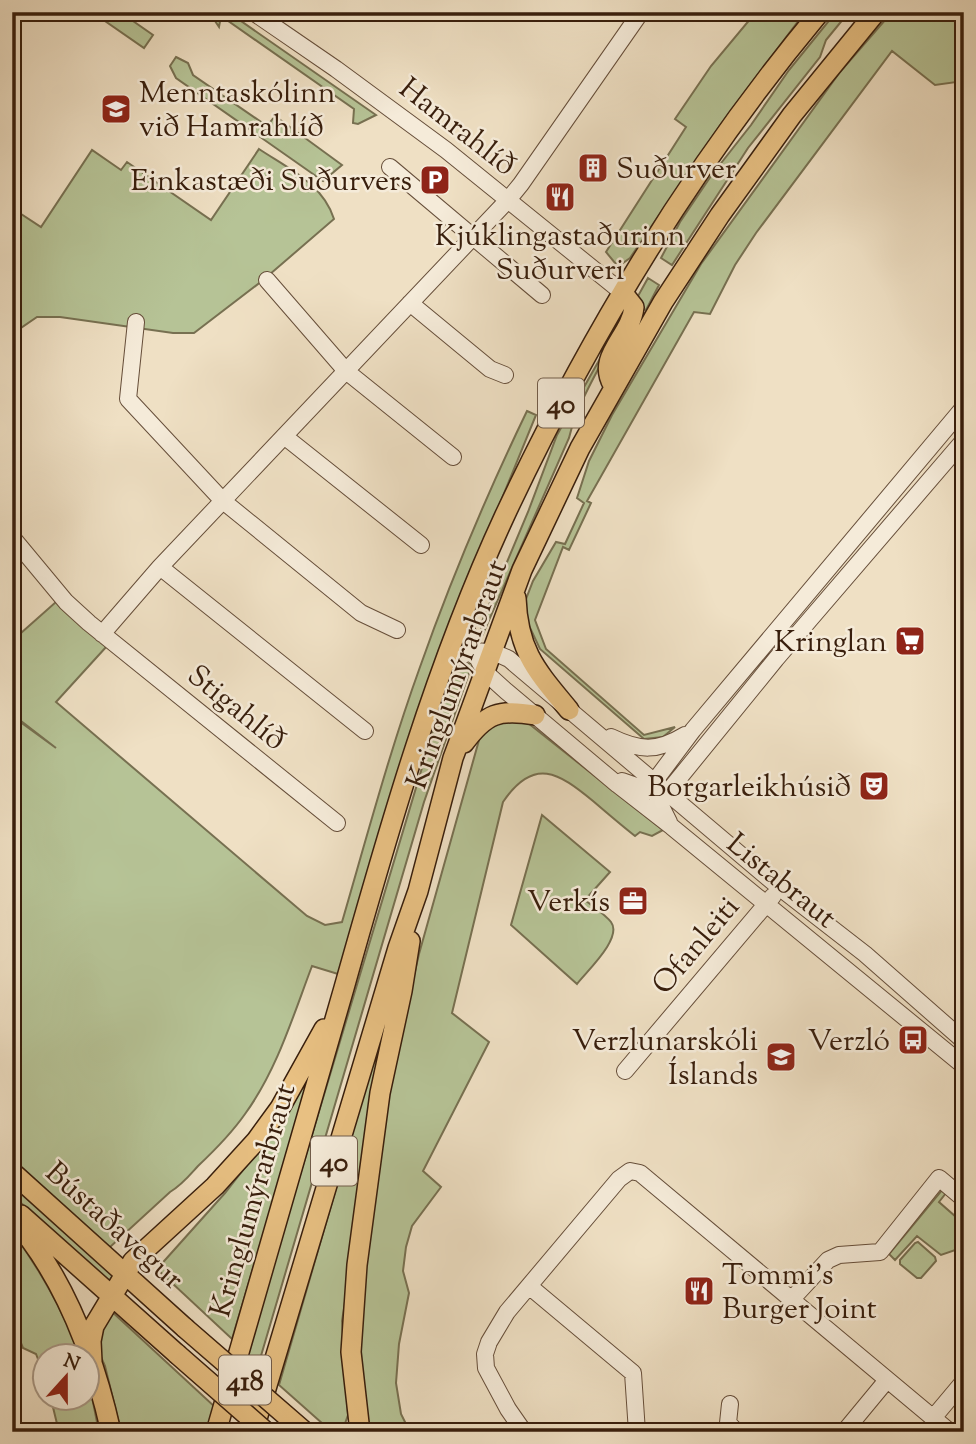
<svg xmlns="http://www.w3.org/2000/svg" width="976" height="1444" font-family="'Sorts Mill Goudy',serif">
	<rect width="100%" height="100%" fill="#efe0c4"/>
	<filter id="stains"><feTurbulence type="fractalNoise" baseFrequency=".00286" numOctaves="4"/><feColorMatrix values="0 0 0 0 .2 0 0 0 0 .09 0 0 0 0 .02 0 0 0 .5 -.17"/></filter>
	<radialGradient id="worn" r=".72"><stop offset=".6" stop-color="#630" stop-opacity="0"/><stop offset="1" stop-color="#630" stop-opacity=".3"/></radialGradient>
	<path fill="#b6c396" stroke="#777051" stroke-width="2" d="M92,12H120L153,35L144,48Z
		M209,12H228L376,115L358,124L353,123L354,109L221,16L219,27Z
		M756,12H805L721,124L630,258L623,263H615L606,252L686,127L675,119L711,66Z
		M836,12H849L826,40L820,57L748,148L672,265L661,258L680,222L711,176L751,125L789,70Z
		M892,12H964V81L935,85L892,51L756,233L735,265L710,314L694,312L587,501L591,503L569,550L563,547L535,620L546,649L644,735L675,727L663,737L644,739L540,649L524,615L526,599L533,581L556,542L565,544L584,503L577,498L589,461L612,415L701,264L840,72Z
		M176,57L188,63L193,75L267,126L275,116L342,165L323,181L176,78L170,66Z
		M259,149C289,169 323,184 334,219L262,281L194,333H173L60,317H37L12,334V208L41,227L92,150L121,170L127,162L211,220Z
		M648,278L659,285L646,310L642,309L638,296Z
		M628,309C611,352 579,395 569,438L482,636L481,624L528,512L557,435Z
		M527,411L536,415L441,648L338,974L312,966C293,1016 277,1070 245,1114C231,1134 215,1150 198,1166C189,1176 182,1185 170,1192L109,1248L12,1161V716L56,748L12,714V641L57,601L107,646L56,702L307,916L325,925L342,922C367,836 390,750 420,667C451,579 487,494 527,411Z
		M473,662L424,802L258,1366L246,1355L451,671Z
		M509,717L528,723L663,830L652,836L640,832L635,836C621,825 607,813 593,801C559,773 534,756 503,802L452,1013L489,1042L423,1171L441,1187L412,1226L406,1247L403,1271L409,1293L399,1344L396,1383L401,1414L410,1432H368L356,1333L391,1075L419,954L481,733Z
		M542,815L610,872L585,900C593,907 605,914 611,922C623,938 587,971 577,984L511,925Z
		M395,985L342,1321L348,1415L342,1432H332L279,1385Z
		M317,1054L232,1339L157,1269L225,1193L264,1143Z
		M12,1183L115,1274L109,1281L12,1195Z
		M942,1190L946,1193L939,1202L964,1224V1247L941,1255L917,1236L895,1260L889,1254Z
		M12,1232C42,1271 62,1312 82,1356H46L45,1377L36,1354L23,1348L12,1321Z
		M918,1242L935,1257L936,1261L921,1278H917L900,1264V1260L915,1243Z
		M109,1309L215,1407L208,1432H121L105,1366L97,1348Z
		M88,1377L99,1432H59L51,1399L88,1398Z"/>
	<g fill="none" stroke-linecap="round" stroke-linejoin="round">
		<g stroke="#664e3a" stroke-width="18">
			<path id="minor" d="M253,12L336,69L446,150L623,293
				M390,167L542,295
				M267,280L346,371L453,457
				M410,303L490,369L505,375
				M136,322L128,399L223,501L361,613L397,630
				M284,436L421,545
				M12,537L66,602L89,623L337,823
				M160,567L365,731
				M463,617L474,652L485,672L506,691L618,785L672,827L964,1066
				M102,634L160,567L508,200L521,184L641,12
				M444,665C464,650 487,647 509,659L780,888L865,954L964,1041
				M611,737C640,751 657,752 685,735
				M622,781L656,793H667L776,659L964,440
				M669,822L658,800L654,782L693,730L964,407
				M625,1071L773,896
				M529,1286L633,1373L637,1432
				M792,1299L828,1260L839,1255L880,1252L939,1178L964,1199
				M730,1404L728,1423L737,1432
				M933,1418L964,1381
				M524,1432L508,1409L486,1368L485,1354L489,1342L507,1312L619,1179L630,1171L640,1173L950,1432
				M844,1432L887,1380"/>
		</g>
		<g stroke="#381e0c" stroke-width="22">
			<path id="major" d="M613,385C596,356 631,337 634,307L623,293
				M516,598C518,652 537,671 569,710
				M464,743C486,713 499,709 535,715
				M12,1172L185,1328
				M21,1215L177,1354
				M12,1217C64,1276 94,1356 111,1432
				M92,1362L91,1341L94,1326L133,1261L215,1186L256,1141L280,1108L324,1029
				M216,1432C259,1284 302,1136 344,988C389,828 435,666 505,515C589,336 693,164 820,12
				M253,1432L398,948L418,891L453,758L463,731L522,570L580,448L663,302L720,215L792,115L876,12
				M360,1432L351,1352L357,1265L380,1093L402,991L410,941"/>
		</g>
		<use href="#minor" stroke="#f5ebd9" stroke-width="16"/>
		<use href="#major" stroke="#e8c082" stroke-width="19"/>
		<g stroke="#381e0c" stroke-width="22" stroke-linecap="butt">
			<path id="major-bridge" d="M185,1328L305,1432
				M177,1354L266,1432"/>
		</g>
		<use href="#major-bridge" stroke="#e8c082" stroke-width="19"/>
	</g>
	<defs>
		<g id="school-square" transform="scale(1.575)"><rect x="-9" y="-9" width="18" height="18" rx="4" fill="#8f2418" stroke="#f5ebd9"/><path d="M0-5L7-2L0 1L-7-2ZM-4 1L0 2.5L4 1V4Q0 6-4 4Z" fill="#fff"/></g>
		<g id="building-square" transform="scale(1.575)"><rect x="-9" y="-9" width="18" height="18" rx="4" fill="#8f2418" stroke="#f5ebd9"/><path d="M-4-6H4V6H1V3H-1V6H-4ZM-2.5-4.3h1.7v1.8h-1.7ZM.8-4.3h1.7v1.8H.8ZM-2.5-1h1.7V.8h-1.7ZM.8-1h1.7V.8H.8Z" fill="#fff"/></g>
		<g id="parking-square" transform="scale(1.575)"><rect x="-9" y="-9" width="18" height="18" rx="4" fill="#8f2418" stroke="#f5ebd9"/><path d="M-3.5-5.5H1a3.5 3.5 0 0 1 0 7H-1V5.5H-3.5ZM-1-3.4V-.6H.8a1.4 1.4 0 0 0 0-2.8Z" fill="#fff"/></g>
		<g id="restaurant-square" transform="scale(1.575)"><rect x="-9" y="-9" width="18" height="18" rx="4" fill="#8f2418" stroke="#f5ebd9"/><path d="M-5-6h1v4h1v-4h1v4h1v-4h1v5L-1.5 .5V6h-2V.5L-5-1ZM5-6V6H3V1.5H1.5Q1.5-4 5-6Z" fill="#fff"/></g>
		<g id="supermarket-square" transform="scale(1.575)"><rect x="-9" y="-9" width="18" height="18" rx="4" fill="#8f2418" stroke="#f5ebd9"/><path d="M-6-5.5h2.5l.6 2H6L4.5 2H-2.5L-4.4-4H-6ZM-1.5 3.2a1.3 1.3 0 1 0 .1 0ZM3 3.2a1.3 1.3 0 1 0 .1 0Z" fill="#fff"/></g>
		<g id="theatre-square" transform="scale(1.575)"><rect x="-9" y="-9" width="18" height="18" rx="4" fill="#8f2418" stroke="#f5ebd9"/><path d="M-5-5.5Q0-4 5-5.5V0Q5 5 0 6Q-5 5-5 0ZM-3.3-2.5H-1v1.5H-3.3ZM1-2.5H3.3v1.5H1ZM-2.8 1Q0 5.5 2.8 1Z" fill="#fff"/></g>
		<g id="office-square" transform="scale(1.575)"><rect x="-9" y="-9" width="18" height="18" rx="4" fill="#8f2418" stroke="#f5ebd9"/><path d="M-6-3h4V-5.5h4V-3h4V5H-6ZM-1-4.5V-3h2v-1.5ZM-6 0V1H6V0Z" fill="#fff"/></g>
		<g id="bus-square" transform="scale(1.575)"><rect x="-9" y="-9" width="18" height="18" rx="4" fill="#8f2418" stroke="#f5ebd9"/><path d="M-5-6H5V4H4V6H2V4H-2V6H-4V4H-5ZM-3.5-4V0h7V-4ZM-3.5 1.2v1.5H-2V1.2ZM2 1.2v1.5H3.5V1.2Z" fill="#fff"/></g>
		<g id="university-square" transform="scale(1.575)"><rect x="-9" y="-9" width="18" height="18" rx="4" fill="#8f2418" stroke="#f5ebd9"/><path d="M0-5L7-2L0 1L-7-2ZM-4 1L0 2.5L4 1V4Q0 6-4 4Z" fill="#fff"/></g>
	</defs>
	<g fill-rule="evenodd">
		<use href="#school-square" x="116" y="109"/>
		<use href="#building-square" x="593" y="168"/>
		<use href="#parking-square" x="435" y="180"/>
		<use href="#restaurant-square" x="560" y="197"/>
		<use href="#supermarket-square" x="910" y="641"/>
		<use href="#theatre-square" x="874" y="786"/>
		<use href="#office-square" x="633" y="901"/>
		<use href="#bus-square" x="913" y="1040"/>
		<use href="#university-square" x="781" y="1057"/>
		<use href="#restaurant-square" x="699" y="1291"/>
	</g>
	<g text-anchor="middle" stroke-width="5" stroke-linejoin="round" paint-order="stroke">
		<g fill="#f5ebd9" stroke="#715c4a" stroke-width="2">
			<rect x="538" y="378.5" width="46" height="49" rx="5"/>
			<rect x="311" y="1136.5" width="46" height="49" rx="5"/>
			<rect x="219" y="1355.5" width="52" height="49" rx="5"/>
		</g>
		<g font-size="28" font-weight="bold" fill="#381e0c">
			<text x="561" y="413">40</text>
			<text x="334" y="1171">40</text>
			<text x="245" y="1390">418</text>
		</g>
		<g font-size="30" fill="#381e0c" stroke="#f5ebd9" text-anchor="end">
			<text x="139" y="102" text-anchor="start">Menntaskólinn<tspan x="139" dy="34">við Hamrahlíð</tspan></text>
			<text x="616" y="178" text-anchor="start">Suðurver</text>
			<text x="412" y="190">Einkastæði Suðurvers</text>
			<text x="560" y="245" text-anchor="middle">Kjúklingastaðurinn<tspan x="560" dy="34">Suðurveri</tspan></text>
			<text x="887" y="651">Kringlan</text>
			<text x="851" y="796">Borgarleikhúsið</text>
			<text x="610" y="911">Verkís</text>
			<text x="758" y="1050">Verzlunarskóli<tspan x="758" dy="34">Íslands</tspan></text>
			<text x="890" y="1050">Verzló</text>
			<text x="722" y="1284" text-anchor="start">Tommi's<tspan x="722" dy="34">Burger Joint</tspan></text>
		</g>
		<g font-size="30" fill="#381e0c" stroke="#f5ebd9">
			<text transform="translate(458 126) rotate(38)" y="10">Hamrahlíð</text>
			<text transform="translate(456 674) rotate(-70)" y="10">Kringlumýrarbraut</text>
			<text transform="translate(237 707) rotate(39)" y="10">Stigahlíð</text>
			<text transform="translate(782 880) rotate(39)" y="10">Listabraut</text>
			<text transform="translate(695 945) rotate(-50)" y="10">Ofanleiti</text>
			<text transform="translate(252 1200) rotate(-74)" y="10">Kringlumýrarbraut</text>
			<text transform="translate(115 1225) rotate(42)" y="10">Bústaðavegur</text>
		</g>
	</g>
	<rect width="976" height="1444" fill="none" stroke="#efe0c4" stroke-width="42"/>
	<rect x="14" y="14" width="948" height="1416" fill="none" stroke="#381e0c" stroke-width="3.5"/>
	<rect x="21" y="21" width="934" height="1402" fill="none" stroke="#381e0c" stroke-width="2"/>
	<g transform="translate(66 1377) rotate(21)"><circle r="33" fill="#f5ebd9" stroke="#a99987" stroke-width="2"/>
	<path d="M0-5L12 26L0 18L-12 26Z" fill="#8f2418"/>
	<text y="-10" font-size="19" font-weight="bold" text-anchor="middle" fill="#381e0c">N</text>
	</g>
	<rect width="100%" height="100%" filter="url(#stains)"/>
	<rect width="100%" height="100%" fill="url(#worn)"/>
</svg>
